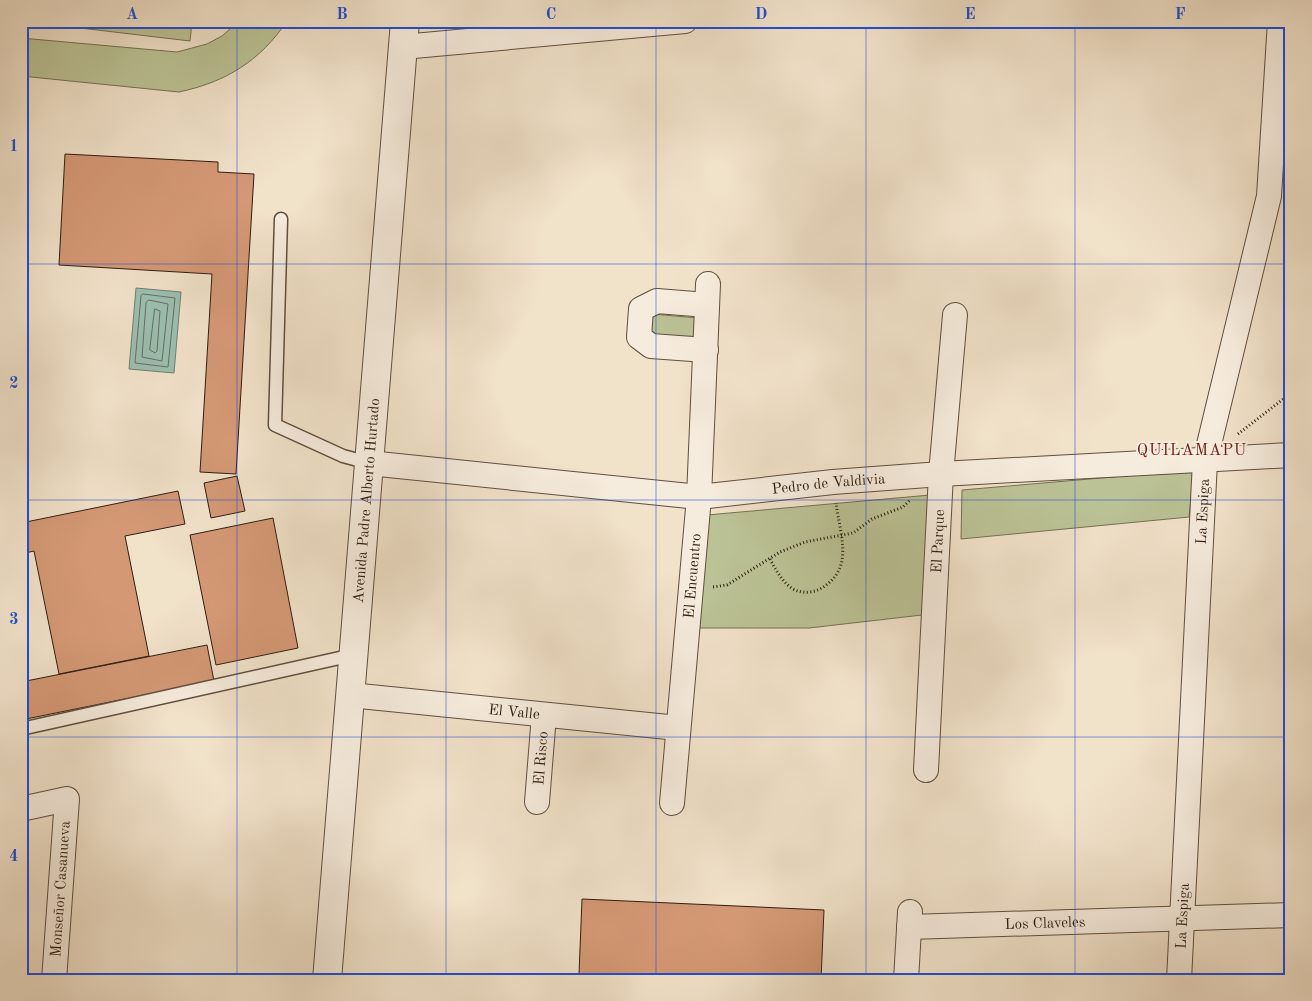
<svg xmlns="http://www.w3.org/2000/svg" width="1312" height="1001" font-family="'Old Standard TT',serif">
	<rect width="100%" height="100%" fill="#f1e2ca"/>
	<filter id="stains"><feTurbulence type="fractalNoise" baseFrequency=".004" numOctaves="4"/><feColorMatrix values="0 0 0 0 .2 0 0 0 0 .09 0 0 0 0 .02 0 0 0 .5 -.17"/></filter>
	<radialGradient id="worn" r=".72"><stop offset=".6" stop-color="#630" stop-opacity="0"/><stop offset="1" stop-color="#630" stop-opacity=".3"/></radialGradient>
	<path fill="#bbc396" stroke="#757054" d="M21,21H192L190,41Z
		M239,21H287C260,61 226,82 179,92L21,76V38L177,52L207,44L222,36Z
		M652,314L698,318L696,340L650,336Z
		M1194,470L1189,517L961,539L962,490Z
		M930,495L922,615L809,628H698L707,515Z"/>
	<path fill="#9bbfb1" stroke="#707f71" d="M136,288L181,292L174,373L129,369Z"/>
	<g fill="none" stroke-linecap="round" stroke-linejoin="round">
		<path stroke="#656e61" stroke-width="1" d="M143,294L175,298L168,367L135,363L141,296Z
			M149,300L168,304L162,361L142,357L146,303Z
			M155,309L160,311L157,351L155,353L150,350Z"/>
	</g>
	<path fill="#d49875" stroke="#2f1e11" d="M65,154L218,162V172L254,174L236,474L200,472L212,274L59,265Z
		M237,476L245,511L211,518L204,483Z
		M178,491L185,524L125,536L149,656L59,674L34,551L21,554V523Z
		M273,518L298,648L216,665L190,535Z
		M207,645L214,681L21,720V682Z
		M582,899L824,910L821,980H627V976L579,974Z"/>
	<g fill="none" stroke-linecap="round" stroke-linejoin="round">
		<g stroke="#604f3f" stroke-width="15">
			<path id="service" d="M281,219L275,425L343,456L369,463
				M21,729L353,655"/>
		</g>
		<g stroke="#604f3f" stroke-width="26">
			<g id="minor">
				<path d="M403,47L685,21"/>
				<path d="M706,350L651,346L639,337L641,309L657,301L707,305"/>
				<path id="s1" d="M369,463L699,497L833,482L941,474L1291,455"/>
				<path id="s2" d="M350,695L678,728"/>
				<path id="s3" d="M926,770L941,474L955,315"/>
				<path id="s4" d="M537,802L544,715"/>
				<path id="s5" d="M672,803L699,497L708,284"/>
				<path d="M21,809L67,799L54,980"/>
				<path id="s6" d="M909,927L1291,915"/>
				<path d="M906,980L910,912"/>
				<path id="s7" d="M1179,980L1205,461L1269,196L1280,21"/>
			</g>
		</g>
		<g stroke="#604f3f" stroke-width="30">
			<g id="tertiary">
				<path id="s8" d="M327,980L405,21"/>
			</g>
		</g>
		<path stroke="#2f1e11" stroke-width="3" stroke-dasharray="1 2.5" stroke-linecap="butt" d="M1238,434L1291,393
			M770,559C776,570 782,582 793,589C814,600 839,581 842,560C845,543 838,520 836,503
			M713,587L727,585L780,552L805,542L853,533L872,519L903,507L910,500"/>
		<use href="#service" stroke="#f6ecdd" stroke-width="12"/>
		<use href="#minor" stroke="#f6ecdd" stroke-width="24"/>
		<use href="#tertiary" stroke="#f6ecdd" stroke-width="28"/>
	</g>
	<path fill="none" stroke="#1d4ed8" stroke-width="1" stroke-opacity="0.55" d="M237,21V980M446,21V980M656,21V980M866,21V980M1075,21V980M21,264H1291M21,500H1291M21,737H1291"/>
	<g text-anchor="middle" stroke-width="4" stroke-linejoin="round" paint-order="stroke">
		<g font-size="15" fill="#2f1e11" stroke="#f6ecdd">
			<text dy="5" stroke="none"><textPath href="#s1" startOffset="462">Pedro de Valdivia</textPath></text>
			<text dy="5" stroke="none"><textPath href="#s8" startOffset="481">Avenida Padre Alberto Hurtado</textPath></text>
			<text dy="5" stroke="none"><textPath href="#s7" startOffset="469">La Espiga</textPath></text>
			<text dy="5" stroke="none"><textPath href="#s3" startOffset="229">El Parque</textPath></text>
			<text dy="5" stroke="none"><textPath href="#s5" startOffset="228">El Encuentro</textPath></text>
			<text dy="5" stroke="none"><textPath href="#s2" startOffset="165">El Valle</textPath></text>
			<text dy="5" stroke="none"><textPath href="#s4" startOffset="44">El Risco</textPath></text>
			<text transform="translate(60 889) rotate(-86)" y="5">Monseñor Casanueva</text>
			<text dy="5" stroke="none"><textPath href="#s7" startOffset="64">La Espiga</textPath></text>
			<text dy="5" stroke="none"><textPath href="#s6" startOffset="136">Los Claveles</textPath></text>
		</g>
		<g font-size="16" letter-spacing="1" fill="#7a1f14" stroke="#f6ecdd">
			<text x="1192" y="455">QUILAMAPU</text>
		</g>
	</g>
	<rect width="1312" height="1001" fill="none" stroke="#f1e2ca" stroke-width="55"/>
	<rect x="28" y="28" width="1256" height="946" fill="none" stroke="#1d4ed8" stroke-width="2"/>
	<g font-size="16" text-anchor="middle" font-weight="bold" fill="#1d4ed8">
		<text x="132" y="19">A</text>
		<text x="342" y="19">B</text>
		<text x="551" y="19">C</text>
		<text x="761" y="19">D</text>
		<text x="970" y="19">E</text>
		<text x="1180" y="19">F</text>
		<text x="14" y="151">1</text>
		<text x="14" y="388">2</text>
		<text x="14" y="624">3</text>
		<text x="14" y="861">4</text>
	</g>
	<rect width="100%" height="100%" filter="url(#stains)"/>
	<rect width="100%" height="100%" fill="url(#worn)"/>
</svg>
